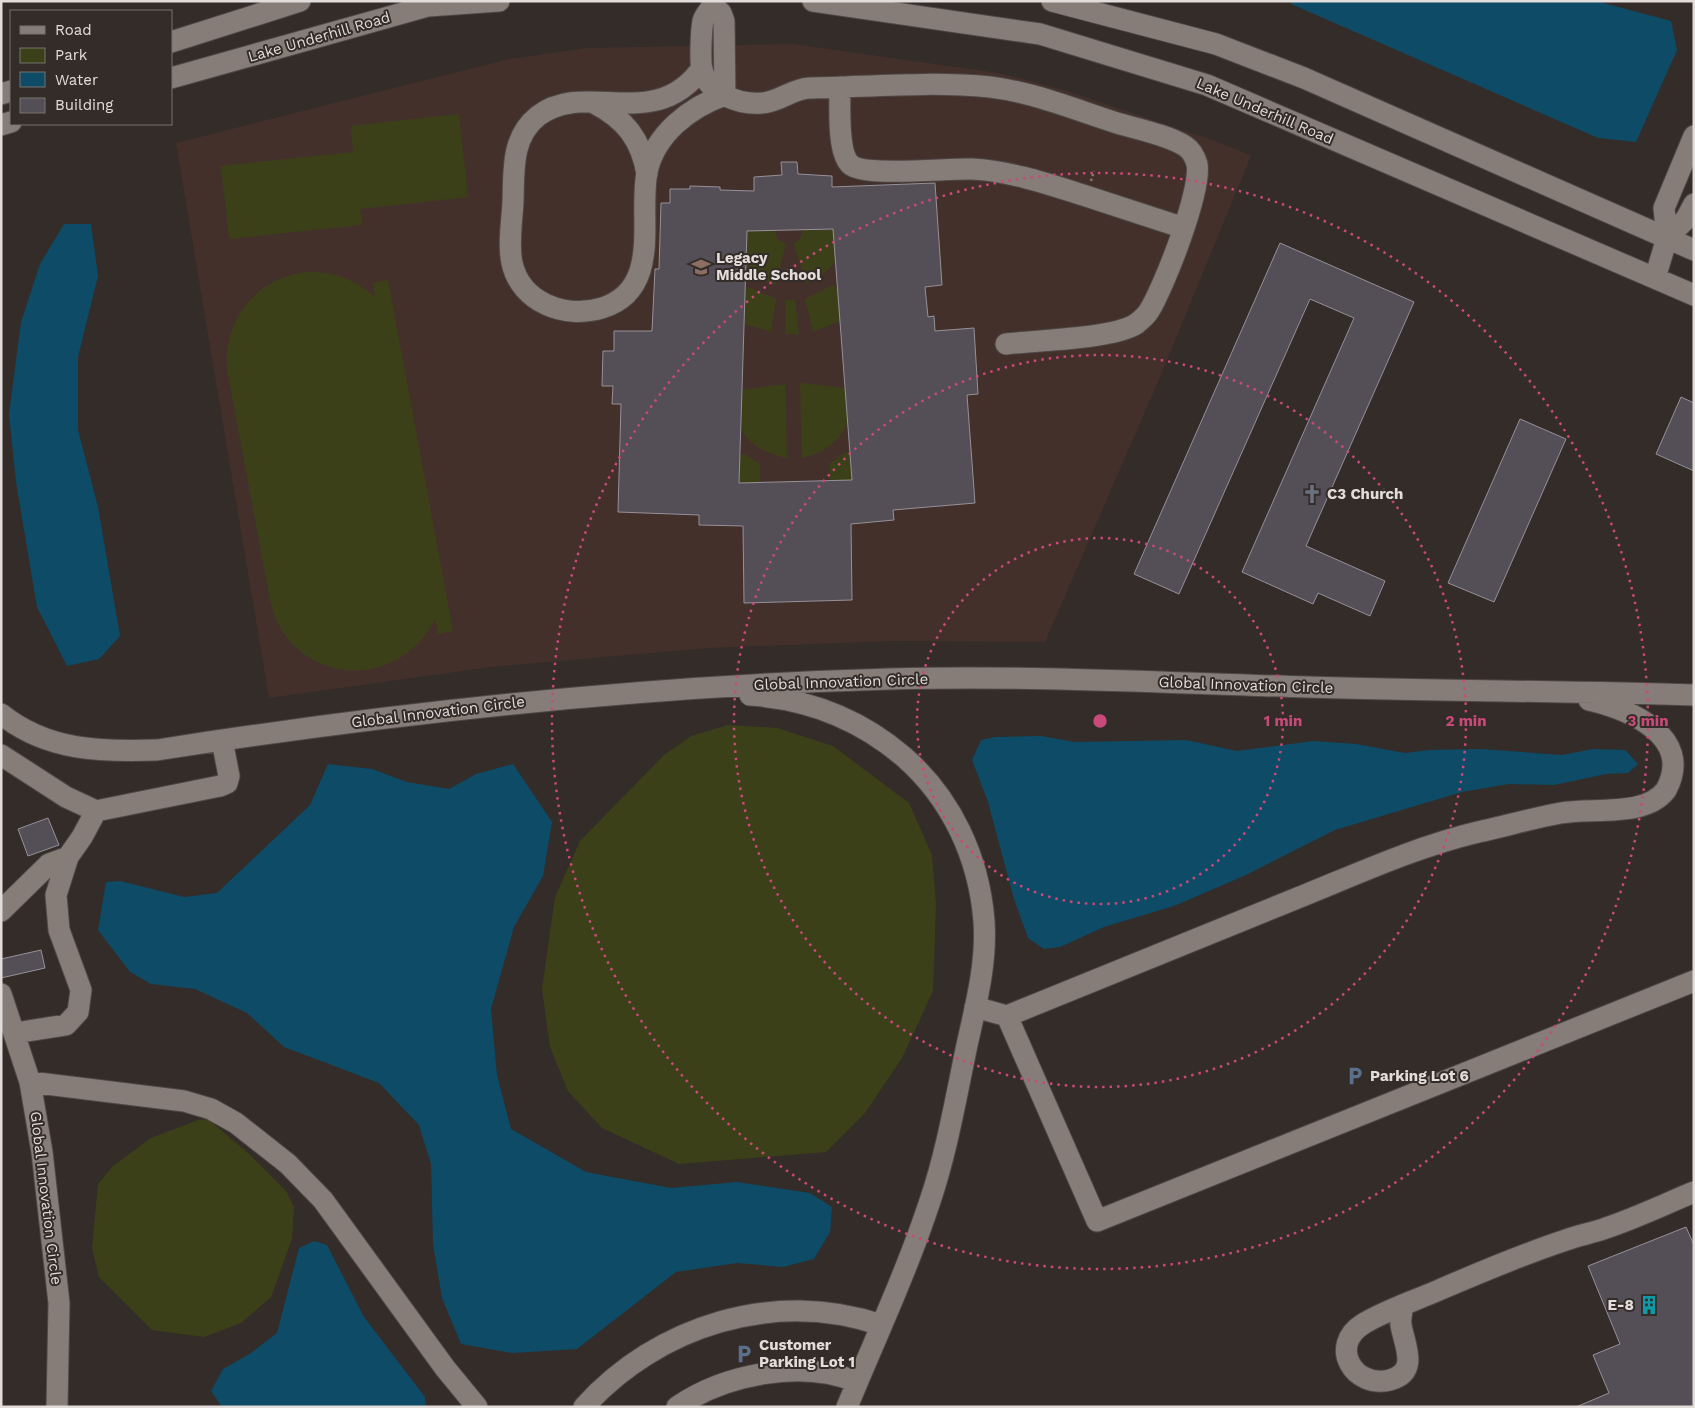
<svg xmlns="http://www.w3.org/2000/svg" width="1695" height="1408" font-family="'Work Sans',sans-serif">
	<rect width="100%" height="100%" fill="#332c28"/>
	<path fill="#43302b" d="M794,44L998,73L1061,89L1221,143L1251,156L1160,377L1045,642L891,641L708,648L491,667L269,698L176,143L509,59L587,48Z"/>
	<path fill="#3c4019" d="M459,114L468,197L360,209L362,225L229,239L221,166L353,152L351,126Z
		M833,229L836,262L820,277L806,284L794,244L800,239L803,230Z
		M775,230L778,240L786,244L775,285L759,278L746,265L747,231Z
		M310,272C336,271 356,281 375,297L373,283L388,280L453,631L438,634L435,619C397,696 288,684 270,600L227,369C223,318 259,275 310,272Z
		M833,285L838,291L840,321L813,332L805,299Z
		M748,287L776,299L771,332L745,324V292Z
		M786,300H795L799,334H785Z
		M800,383L845,388C846,398 850,414 847,423C841,442 820,454 802,458Z
		M785,384L787,458C771,455 745,445 741,426C739,415 741,401 742,390Z
		M845,452L850,453L852,480L830,481V463Z
		M744,454L760,464V483H739L740,455Z
		M728,725L777,728L833,746L909,803L932,855L936,904L933,991L902,1058L865,1113L826,1152L679,1164L602,1128L568,1091L550,1047L542,989L555,897L580,841L664,755L691,736Z
		M208,1119L249,1154L286,1191L294,1207L292,1239L271,1297L241,1323L204,1337L152,1330L99,1277L92,1248L98,1184L113,1166L151,1138L198,1120Z"/>
	<path fill="#0e4b67" d="M1291,1H1596L1671,21L1677,50L1636,142L1598,138L1291,4Z
		M64,224H91L98,276L78,357V430L98,507L120,636L99,659L67,666L37,607L16,482L9,414L21,322L40,264Z
		M1041,736L1075,742L1186,740L1237,751L1313,741L1356,744L1405,753L1429,750L1480,749L1562,755L1593,749L1625,750L1638,764L1628,773L1606,774L1554,785L1509,784L1462,792L1335,830L1246,875L1174,906L1104,927L1060,947L1044,949L1028,938L1014,899L988,802L972,760L981,740L995,737Z
		M328,764L372,769L407,782L449,789L476,774L513,764L552,822L543,876L514,927L491,1009L497,1075L511,1129L586,1172L671,1188L737,1182L810,1193L832,1207L830,1232L814,1259L783,1267L737,1263L676,1272L577,1349L512,1353L461,1344L442,1298L433,1244L431,1164L419,1125L379,1083L284,1047L247,1013L195,989L151,984L130,972L98,930L106,882L120,881L184,897L217,893L310,805Z
		M314,1241L327,1245L364,1317L425,1397L426,1407H222L211,1391L223,1369L248,1355L277,1333L299,1248Z"/>
	<path fill="#544f56" stroke="#969199" fill-rule="evenodd" d="M781,162H797L798,174L832,176V187L935,183L942,285L925,287L928,317L934,316L935,331L974,328L978,394L967,395L975,503L893,510L894,520L851,524L852,600L744,603L743,526L699,525V515L618,512L621,404H612L613,386H602L603,351H614V331H652L655,269H659L661,203H670V189H690V186L720,187V190L754,191V177L782,175ZM833,229L852,480L739,483L747,231Z
		M1280,243L1414,302L1306,546L1385,581L1370,616L1318,593L1313,604L1242,572L1354,318L1310,299L1179,594L1134,574Z
		M1681,397L1694,403V471L1656,454Z
		M1520,419L1566,439L1494,602L1448,583Z
		M48,818L59,845L28,856L18,829Z
		M41,950L45,968L1,978V959Z
		M1686,1227L1694,1245V1407H1576L1609,1393L1593,1355L1620,1344L1588,1266Z"/>
	<g fill="none" stroke-linecap="round" stroke-linejoin="round">
		<g stroke="#4f4846" stroke-width="23">
			<path id="minor" d="M713,1C713,9 705,13 703,21C701,31 700,61 702,70C709,94 740,105 762,103C779,102 792,89 809,88C868,87 930,81 990,87C1033,92 1076,110 1117,123C1137,129 1168,135 1185,146C1191,150 1195,157 1197,164C1202,190 1164,287 1149,311C1146,316 1141,320 1136,324C1112,339 1037,340 1006,344
				M813,1L1040,34L1207,85L1694,295
				M1052,1L1216,44L1304,78L1694,250
				M713,6L721,13L724,21L725,95
				M171,42L300,1
				M702,68C655,134 586,79 538,116C511,137 514,171 513,202C512,221 508,244 512,263C521,303 565,319 602,308C663,289 638,217 647,172C655,134 690,107 725,95
				M171,78L428,6L499,1
				M840,87C840,105 837,154 851,165C866,177 948,168 972,169C1011,171 1048,184 1086,196C1119,207 1151,217 1184,228
				M1,94L11,91
				M594,103C625,119 641,139 647,174
				M1,125L11,122
				M1667,238L1686,219L1694,204
				M1655,278L1667,238L1664,208L1694,136
				M750,695C808,699 860,719 904,757C952,799 979,858 984,921C987,963 976,1004 967,1045C956,1097 947,1151 930,1201C907,1271 875,1339 847,1407
				M1,714C47,751 101,752 157,750C400,712 643,686 889,679C1028,675 1168,683 1307,687C1436,691 1565,691 1694,695
				M1,755L66,797L96,811
				M68,857L82,837L96,811L220,786L227,783L229,776L222,740
				M1,911L49,864L68,857L56,895L59,930L81,990L78,1012L66,1025L15,1033
				M1,994L30,1082L42,1152L59,1303L57,1407
				M975,1007L1007,1016C1103,977 1199,938 1295,899C1355,875 1415,847 1478,832C1506,826 1533,818 1561,813C1591,807 1645,818 1666,790C1695,736 1628,709 1589,700
				M1007,1016L1097,1221L1694,981
				M30,1082L184,1101L211,1109L236,1123L288,1164L323,1200L445,1368L477,1407
				M1403,1306C1402,1312 1400,1319 1401,1325C1404,1344 1420,1372 1390,1380C1354,1389 1328,1346 1363,1324C1386,1310 1414,1301 1439,1290C1481,1272 1523,1254 1566,1240C1579,1235 1593,1233 1606,1228C1636,1218 1665,1204 1694,1192
				M584,1407C658,1325 775,1289 881,1325
				M677,1407C725,1374 802,1359 857,1382"/>
		</g>
		<path stroke="#7f7975" stroke-width="2.5" stroke-dasharray="2.5 2.5" stroke-linecap="butt" d="M1091,181L1094,171"/>
		<use href="#minor" stroke="#867d78" stroke-width="21"/>
	</g>
	<g fill="none" stroke="#ca497b" stroke-width="2.5" stroke-dasharray="2.5 5">
		<circle cx="1100" cy="721" r="183"/>
		<circle cx="1100" cy="721" r="366"/>
		<circle cx="1100" cy="721" r="548"/>
	</g>
	<defs>
		<g id="school-bare" transform="scale(1.5)"><path d="M0-5L7-2L0 1L-7-2ZM-4 1L0 2.5L4 1V4Q0 6-4 4Z" fill="#8d6e63" stroke="#332c28" stroke-width="2.5" paint-order="stroke"/></g>
		<g id="church-bare" transform="scale(1.5)"><path d="M-1.2-6h2.4v3.5h3.3v2.4h-3.3V6h-2.4V-.1h-3.3v-2.4h3.3Z" fill="#6b7280" stroke="#332c28" stroke-width="2.5" paint-order="stroke"/></g>
		<g id="parking-bare" transform="scale(1.5)"><path d="M-3.5-5.5H1a3.5 3.5 0 0 1 0 7H-1V5.5H-3.5ZM-1-3.4V-.6H.8a1.4 1.4 0 0 0 0-2.8Z" fill="#5c6f8a" stroke="#332c28" stroke-width="2.5" paint-order="stroke"/></g>
		<g id="building-bare" transform="scale(1.5)"><path d="M-4-6H4V6H1V3H-1V6H-4ZM-2.5-4.3h1.7v1.8h-1.7ZM.8-4.3h1.7v1.8H.8ZM-2.5-1h1.7V.8h-1.7ZM.8-1h1.7V.8H.8Z" fill="#0f9aa8" stroke="#332c28" stroke-width="2.5" paint-order="stroke"/></g>
	</defs>
	<g fill-rule="evenodd">
		<use href="#school-bare" x="701" y="267"/>
		<use href="#church-bare" x="1312" y="494"/>
		<use href="#parking-bare" x="1355" y="1076"/>
		<use href="#building-bare" x="1649" y="1305"/>
		<use href="#parking-bare" x="744" y="1354"/>
	</g>
	<g text-anchor="middle" stroke-width="4" stroke-linejoin="round" paint-order="stroke">
		<g font-size="15" fill="#e2dddb" stroke="#332c28">
			<text transform="translate(319 37) rotate(-16)" y="5">Lake Underhill Road</text>
			<text transform="translate(1265 111) rotate(23)" y="5">Lake Underhill Road</text>
			<text transform="translate(841 682) rotate(-2)" y="5">Global Innovation Circle</text>
			<text transform="translate(1246 685) rotate(2)" y="5">Global Innovation Circle</text>
			<text transform="translate(438 712) rotate(-7)" y="5">Global Innovation Circle</text>
			<text transform="translate(46 1198) rotate(83)" y="5">Global Innovation Circle</text>
		</g>
		<g font-size="15" font-weight="bold" fill="#e2dddb" stroke="#332c28" text-anchor="start">
			<text x="716" y="263">Legacy<tspan x="716" dy="17">Middle School</tspan></text>
			<text x="1327" y="499">C3 Church</text>
			<text x="1370" y="1081">Parking Lot 6</text>
			<text x="1634" y="1310" text-anchor="end">E-8</text>
			<text x="759" y="1350">Customer<tspan x="759" dy="17">Parking Lot 1</tspan></text>
		</g>
	</g>
	<circle cx="1100" cy="721" r="8" fill="#ca497b" stroke="#332c28" stroke-width="2.5"/>
	<g font-size="15" text-anchor="middle" font-weight="bold" fill="#ca497b" stroke="#332c28" stroke-width="4" stroke-linejoin="round" paint-order="stroke">
		<text x="1283" y="726">1 min</text>
		<text x="1466" y="726">2 min</text>
		<text x="1648" y="726">3 min</text>
	</g>
	<rect width="1695" height="1408" fill="none" stroke="#e2dddb" stroke-width="5"/>
	<rect x="10" y="10" width="162" height="115" fill="#332c28" stroke="#797370"/>
	<rect x="20" y="26" width="25" height="8" fill="#867d78" stroke="#797370"/>
	<text x="55" y="35" font-size="15" fill="#e2dddb">Road</text>
	<rect x="20" y="48" width="25" height="15" fill="#3c4019" stroke="#797370"/>
	<text x="55" y="60" font-size="15" fill="#e2dddb">Park</text>
	<rect x="20" y="72" width="25" height="15" fill="#0e4b67" stroke="#797370"/>
	<text x="55" y="85" font-size="15" fill="#e2dddb">Water</text>
	<rect x="20" y="98" width="25" height="15" fill="#544f56" stroke="#797370"/>
	<text x="55" y="110" font-size="15" fill="#e2dddb">Building</text>
</svg>
